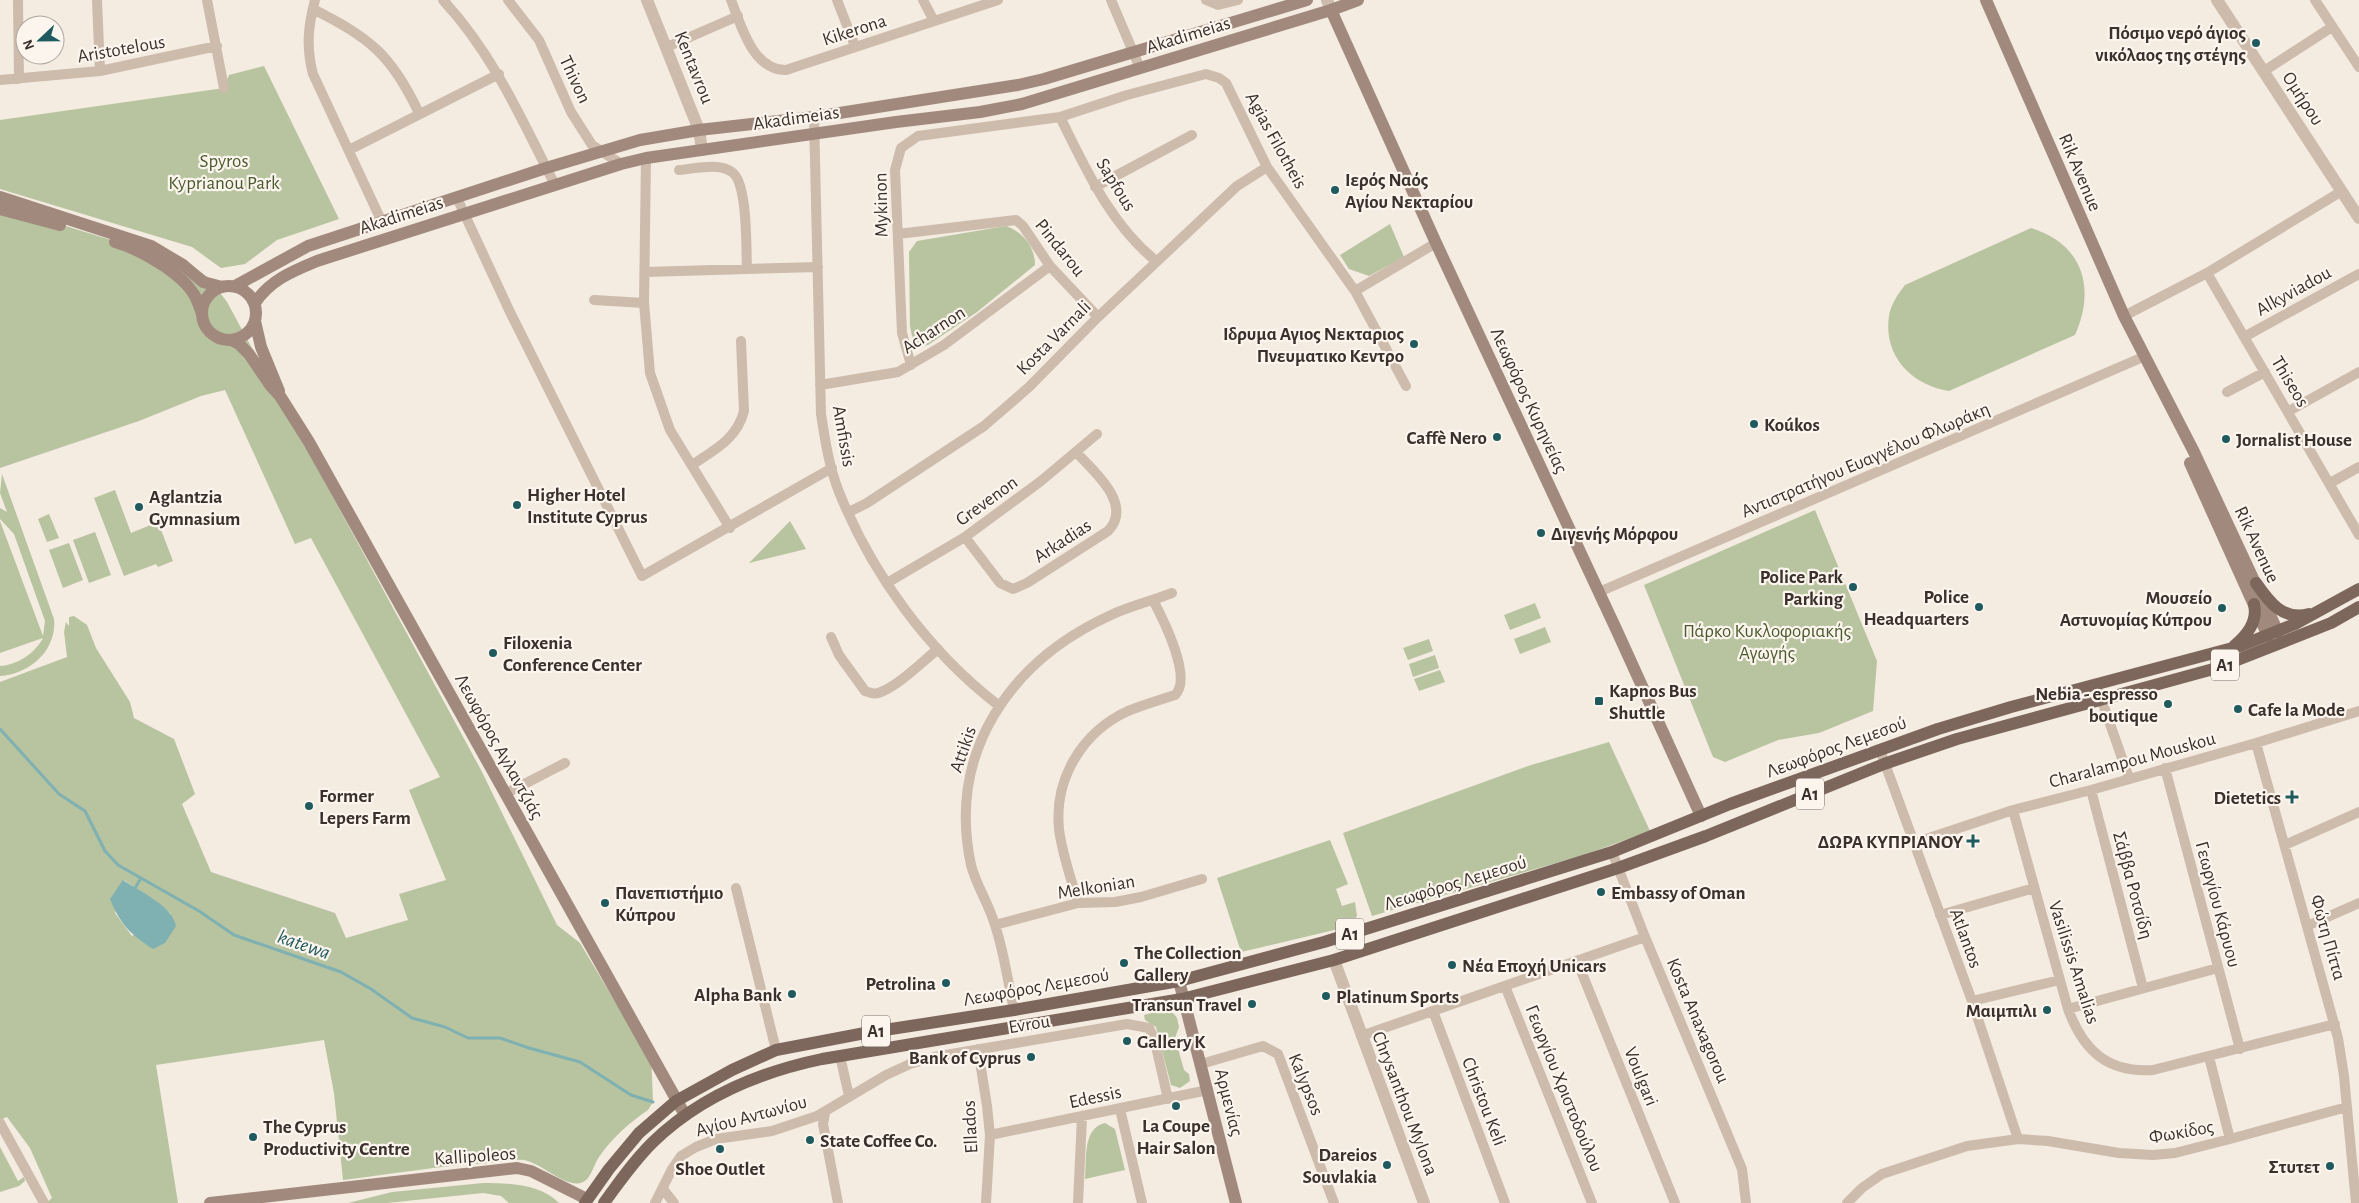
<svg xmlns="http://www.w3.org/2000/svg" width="2359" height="1203" font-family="'Alegreya Sans',sans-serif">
	<rect width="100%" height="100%" fill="#f4ebe1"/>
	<path fill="#b8c4a0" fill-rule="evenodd" d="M264,66L339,219L277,240L245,264L221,268L192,247L0,189V120L224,88L229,75Z
		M0,206L190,264L209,278L227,302L481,770L557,925L580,943L644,1050L651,1052L653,1102L648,1110C629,1123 612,1138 599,1157C594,1164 591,1179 583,1182C567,1190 542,1163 524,1160C513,1159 498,1162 487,1163C439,1166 391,1174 343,1180L334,1093L324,1040L156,1065L178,1203H46L52,1198L30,1148L7,1117L0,1120V682L67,657L64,632L66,622L69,626V617L74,616L87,625L96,648L130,702L134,718L174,739L195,794L182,804L211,872L335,913L346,938L408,920L399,894L446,880L409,790L440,777L311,538L295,544L225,390L201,396L139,421L0,468ZM124,880L171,914L132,936L115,913Z
		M1390,224L1404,257L1369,276L1349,269L1340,255Z
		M1006,226C1023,232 1035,247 1035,265L977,312L928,345L921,346L912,336L910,326L909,252L917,241Z
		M2031,228C2083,244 2096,288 2075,335L1949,391C1912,385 1883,356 1889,316C1891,304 1898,294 1905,285Z
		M2,474L54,619C57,650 30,674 0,676V666C18,665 35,653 43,638L0,653V521L43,636L45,621L14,534L0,519V508L7,512L0,493Z
		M115,490L131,533L158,522L173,561L158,567L156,564L124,576L94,498Z
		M1815,510L1877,661L1873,711L1819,733L1778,740L1725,762L1713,757L1644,585Z
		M49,514L59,538L47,542L38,519Z
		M790,521L806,549L749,563Z
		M95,532L111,575L89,583L73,540Z
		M69,543L83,580L63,588L49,550Z
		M1535,603L1541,618L1510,630L1504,615Z
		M1545,627L1551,642L1520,654L1514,639Z
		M1429,639L1433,651L1408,660L1403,648Z
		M1435,655L1439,668L1413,677L1409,664Z
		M1440,670L1445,682L1419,691L1414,679Z
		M1609,742L1650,831L1584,855L1372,916L1343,833L1528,766Z
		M1330,840L1348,884L1336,889L1342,906L1355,902L1357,916L1351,926L1241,952L1217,878Z
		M1165,1009L1174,1014L1177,1018L1179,1027L1175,1038L1184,1070L1189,1074L1190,1081L1180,1088L1171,1085L1156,1027L1145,1020L1144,1015Z
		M1105,1123L1115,1129L1125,1170L1085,1179C1087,1160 1082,1128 1105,1123Z
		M0,1147L18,1181L24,1177L25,1181L19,1186L0,1192Z
		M483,1183C507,1183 541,1184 559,1203H509L501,1196L483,1193L387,1203H348L392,1192Z"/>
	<path fill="#7fb0b2" d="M123,880C140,892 172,905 176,926L165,943L153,949C131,935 120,924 110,899Z"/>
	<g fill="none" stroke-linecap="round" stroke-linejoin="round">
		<path stroke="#7fb0b2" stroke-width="3" d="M0,729L59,794L85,811L105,851L118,865L199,911L234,935L341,972L371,989L412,1018L445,1027L468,1038H500L529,1048L580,1062L631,1095L653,1102
			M134,890L141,878"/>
		<path stroke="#cdbbac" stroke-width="10" d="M18,0L19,79
			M97,0L100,71
			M207,0L224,88
			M315,0C308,26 306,48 313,74L381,220
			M443,0C493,54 521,118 554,183
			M508,0L539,40L571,112L592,145L621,164
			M731,0C741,25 753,71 786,70L998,0
			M837,0L855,46
			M923,0L934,21
			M1111,0L1140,68
			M1206,0L1218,5L1238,0
			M2315,0L2359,67
			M313,9C370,38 391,54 419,113
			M667,47L738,16
			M2264,71L2332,27
			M0,80L100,71L217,46
			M814,117L821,414C825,440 829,467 839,492C872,574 928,651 998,705
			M1060,117C1086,169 1110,224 1156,261
			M349,150L499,74
			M646,158L644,303L650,373L670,430L730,528
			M679,170C694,169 719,162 732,172C748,183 746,249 747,269
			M1095,187L1192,135
			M457,198L510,312L642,576L832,468
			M898,234L1016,220L1023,226L1050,266L1098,317
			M645,272L818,267
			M2207,273L2359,535
			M1355,291L1436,243
			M594,300L644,303
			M2124,316L2207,273L2342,191
			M2244,337L2359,274
			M911,365L902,333L895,170L901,148L918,136L1060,117L1127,95L1206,74L1219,78L1226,83L1267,167L1355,291L1406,386
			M820,385L898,372L944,345L1050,266
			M2227,392L2265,372
			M2289,411L2359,372
			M692,465C714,450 737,439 744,411L741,341
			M2330,483L2359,467
			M849,512L867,503L984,426L1029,387L1098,317L1237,186L1267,167
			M965,537L1000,583L1013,589L1027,583L1108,531C1134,504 1093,471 1076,452
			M887,583L965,537L1041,481L1097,434
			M1599,592L2143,357
			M831,637L839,655L865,691C871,693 875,695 881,692C899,685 922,662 938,649
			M2096,684L2129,778
			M2256,743L2338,1038L2344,1076L2356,1203
			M1880,750L1972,1001L2018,1139
			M2165,768L2240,1049
			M2091,790L2143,988
			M505,794L565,763
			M2013,810L2068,1009C2083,1050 2107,1073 2153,1070L2335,1024
			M1914,843L2013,810L2091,790L2256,743L2359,711
			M2285,845L2359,812
			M1612,852L1645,937L1742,1169L1746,1203
			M736,888L776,1050
			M1078,903C1071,878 1062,854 1059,829C1054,779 1082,732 1128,711C1143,705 1159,700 1175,695C1193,678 1163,619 1153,600
			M1940,915L2034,888
			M995,925L1078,903L1115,902L1141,897L1202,879
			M2307,926L2359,903
			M1577,961L1675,1203
			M1505,986L1592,1203
			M1972,1001L2060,980
			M2068,1009L2218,968
			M1014,1010C1008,982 1004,952 995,925C989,904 976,885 971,865C947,752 1010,661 1111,615C1130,606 1152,601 1172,593
			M1433,1011L1505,1203
			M1361,1036L1645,937
			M978,1049L987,1106L990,1135L986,1203
			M840,1056L849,1096
			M2209,1057L2230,1139
			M1201,1064L1263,1046L1278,1054L1334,1203
			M1120,1109L1142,1203
			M825,1113L823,1124L838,1203
			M0,1123L44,1203
			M990,1135L1208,1090
			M663,1189L674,1203
			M655,1203L672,1169L681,1156L696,1147L716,1139L772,1131L817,1116L886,1075L910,1064L934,1057L1127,1024L1149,1028L1154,1038L1168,1099
			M1078,1203L1082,1117
			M1847,1203L1862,1188L1882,1174L1967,1146L2018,1139L2048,1141L2119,1153L2153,1155L2175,1153L2230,1139L2347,1107"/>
		<path stroke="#cdbbac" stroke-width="12" d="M647,0L699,130L702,150
			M1327,0L1331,10
			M2217,0L2359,218
			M1334,960L1424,1203"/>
		<path stroke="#a18a7d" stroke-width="12" d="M1986,0L2124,316L2194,452L2278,632
			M1331,10L1436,243L1617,631L1701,816
			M0,197L151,246L183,265L203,282L222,287
			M0,209L60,225
			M115,242C140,249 182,273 195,296C198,302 200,308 202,314
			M202 313a27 27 0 1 1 54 0a27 27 0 1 1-54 0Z
			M235,286L308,246L546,168L640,140L699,130L814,117L1018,85L1044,79L1307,0
			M255,303C270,280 293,271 317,261L621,164L646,158L896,122L980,112L1022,104L1331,10L1358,0
			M255,321L261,347L279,391
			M231,340L239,344L249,354L270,385L280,396L309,442L685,1115
			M2190,463L2268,636
			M1179,981L1236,1203
			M210,1203L517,1168L531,1171L587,1199"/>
		<path stroke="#7d675c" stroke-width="12" d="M2256,583C2269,602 2283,621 2309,614
			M2234,646C2247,635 2258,622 2254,604
			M585,1203L609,1169L639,1133L676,1101L732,1070L776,1050L865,1033L1014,1010L1179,981L1324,942L1612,852L1730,804L1938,729L2011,707L2240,646L2295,624L2359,589
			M604,1203C619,1182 634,1161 652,1143C698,1098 760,1072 822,1059L1182,999L1334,960L1618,868L1706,836L1884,764L1957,739L2217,668L2331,623L2359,607"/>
	</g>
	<g fill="#1f5a5e" stroke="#fbf5ee" stroke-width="2">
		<circle cx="2256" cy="43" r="5"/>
		<circle cx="1335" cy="190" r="5"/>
		<circle cx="1414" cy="344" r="5"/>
		<circle cx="1754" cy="424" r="5"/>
		<circle cx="1497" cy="437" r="5"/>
		<circle cx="2226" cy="439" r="5"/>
		<circle cx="517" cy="505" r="5"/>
		<circle cx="139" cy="507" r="5"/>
		<circle cx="1541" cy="533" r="5"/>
		<circle cx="1853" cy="587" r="5"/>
		<circle cx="1979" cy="607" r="5"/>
		<circle cx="2222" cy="608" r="5"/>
		<circle cx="493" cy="653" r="5"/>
		<rect x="1594" y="696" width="10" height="10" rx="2.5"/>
		<circle cx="2168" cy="704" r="5"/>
		<circle cx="2238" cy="709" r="5"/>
		<path d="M2289.5 789.5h5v5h5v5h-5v5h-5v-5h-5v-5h5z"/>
		<circle cx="309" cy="806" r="5"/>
		<path d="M1970.5 833.5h5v5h5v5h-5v5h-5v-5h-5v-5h5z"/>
		<circle cx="1601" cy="892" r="5"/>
		<circle cx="605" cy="903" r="5"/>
		<circle cx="1124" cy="963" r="5"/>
		<circle cx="1452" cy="965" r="5"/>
		<circle cx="946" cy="983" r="5"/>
		<circle cx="792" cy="994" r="5"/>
		<circle cx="1326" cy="996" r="5"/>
		<circle cx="1252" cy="1004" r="5"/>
		<circle cx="2047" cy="1010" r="5"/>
		<circle cx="1127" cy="1041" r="5"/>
		<circle cx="1031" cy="1057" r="5"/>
		<circle cx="1176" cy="1106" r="5"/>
		<circle cx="253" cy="1137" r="5"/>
		<circle cx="810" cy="1140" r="5"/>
		<circle cx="720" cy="1149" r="5"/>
		<circle cx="1387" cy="1165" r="5"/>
		<circle cx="2330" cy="1166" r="5"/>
	</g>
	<g text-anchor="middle" stroke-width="4.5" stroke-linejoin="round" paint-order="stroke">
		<g fill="#fbf5ee" stroke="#756b66" stroke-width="1">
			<rect x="2211" y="649.5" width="28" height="31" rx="4"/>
			<rect x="1796" y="778.5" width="28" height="31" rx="4"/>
			<rect x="1336" y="918.5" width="28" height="31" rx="4"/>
			<rect x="862" y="1015.5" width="28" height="31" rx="4"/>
		</g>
		<g font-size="18" font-weight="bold" fill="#3b302b">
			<text x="2225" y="671">A1</text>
			<text x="1810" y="800">A1</text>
			<text x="1350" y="940">A1</text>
			<text x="876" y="1037">A1</text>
		</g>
		<g font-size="19" fill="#3b302b" stroke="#fbf5ee">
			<text transform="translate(854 29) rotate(-18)" y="7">Kikerona</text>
			<text transform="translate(1188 34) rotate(-17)" y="7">Akadimeias</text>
			<text transform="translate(121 48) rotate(-10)" y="7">Aristotelous</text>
			<text transform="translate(695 67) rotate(68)" y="7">Kentavrou</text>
			<text transform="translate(576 79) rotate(65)" y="7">Thivon</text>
			<text transform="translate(2304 98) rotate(57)" y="7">Ομήρου</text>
			<text transform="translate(796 117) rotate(-8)" y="7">Akadimeias</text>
			<text transform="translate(1277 140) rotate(61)" y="7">Agias Filotheis</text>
			<text transform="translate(2081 172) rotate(67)" y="7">Rik Avenue</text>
			<text transform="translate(1117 184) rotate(58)" y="7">Sapfous</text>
			<text transform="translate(880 205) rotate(-91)" y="7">Mykinon</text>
			<text transform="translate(401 214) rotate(-18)" y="7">Akadimeias</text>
			<text transform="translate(1061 247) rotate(51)" y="7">Pindarou</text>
			<text transform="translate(2293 290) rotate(-29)" y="7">Alkyviadou</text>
			<text transform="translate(933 329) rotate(-33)" y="7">Acharnon</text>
			<text transform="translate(1053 337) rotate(-45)" y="7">Kosta Varnali</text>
			<text transform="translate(2291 381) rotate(59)" y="7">Thiseos</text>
			<text transform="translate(1530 400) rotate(65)" y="7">Λεωφόρος Κυρηνείας</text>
			<text transform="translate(845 436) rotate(80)" y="7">Amfissis</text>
			<text transform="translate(1865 459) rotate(-23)" y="7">Αντιστρατήγου Ευαγγέλου Φλωράκη</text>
			<text transform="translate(986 500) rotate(-36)" y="7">Grevenon</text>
			<text transform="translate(1062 540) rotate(-33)" y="7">Arkadias</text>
			<text transform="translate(2258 544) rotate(65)" y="7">Rik Avenue</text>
			<text transform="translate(500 746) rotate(61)" y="7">Λεωφόρος Αγλαντζιάς</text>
			<text transform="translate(1836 746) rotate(-20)" y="7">Λεωφόρος Λεμεσού</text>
			<text transform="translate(962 749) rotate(-71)" y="7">Attikis</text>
			<text transform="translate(2132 759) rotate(-15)" y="7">Charalampou Mouskou</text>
			<text transform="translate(1455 882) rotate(-17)" y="7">Λεωφόρος Λεμεσού</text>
			<text transform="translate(2134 885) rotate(75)" y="7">Σάββα Ροτσίδη</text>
			<text transform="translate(1096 886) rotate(-9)" y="7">Melkonian</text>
			<text transform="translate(2219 904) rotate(75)" y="7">Γεωργίου Κάρυου</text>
			<text transform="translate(2329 937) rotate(74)" y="7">Φώτη Πίττα</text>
			<text transform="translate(1967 938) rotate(70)" y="7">Atlantos</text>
			<text transform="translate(2075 962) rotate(72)" y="7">Vasilissis Amalias</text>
			<text transform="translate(1036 986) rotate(-10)" y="7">Λεωφόρος Λεμεσού</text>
			<text transform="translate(1699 1020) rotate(67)" y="7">Kosta Anaxagorou</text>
			<text transform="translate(1029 1023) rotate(-9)" y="7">Evrou</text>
			<text transform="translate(1642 1076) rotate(68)" y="7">Voulgari</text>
			<text transform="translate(1307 1084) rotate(68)" y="7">Kalypsos</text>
			<text transform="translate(1565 1088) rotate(68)" y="7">Γεωργίου Χριστοδούλου</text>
			<text transform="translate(1095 1096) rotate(-12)" y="7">Edessis</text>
			<text transform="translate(1485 1101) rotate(69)" y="7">Christou Keli</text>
			<text transform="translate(1230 1102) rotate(76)" y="7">Αρμενίας</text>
			<text transform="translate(1406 1103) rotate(69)" y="7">Chrysanthou Mylona</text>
			<text transform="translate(751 1115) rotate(-15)" y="7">Αγίου Αντωνίου</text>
			<text transform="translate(969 1127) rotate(-93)" y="7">Ellados</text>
			<text transform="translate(2181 1131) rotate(-10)" y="7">Φωκίδος</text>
			<text transform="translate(475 1155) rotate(-4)" y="7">Kallipoleos</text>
		</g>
		<g font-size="19" font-weight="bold" fill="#3b302b" stroke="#fbf5ee" text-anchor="start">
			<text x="2246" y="39" text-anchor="end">Πόσιμο νερό άγιος<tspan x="2246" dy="22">νικόλαος της στέγης</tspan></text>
			<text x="1345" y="186">Ιερός Ναός<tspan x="1345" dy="22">Αγίου Νεκταρίου</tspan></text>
			<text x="1404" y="340" text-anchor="end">Ιδρυμα Αγιος Νεκταριος<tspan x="1404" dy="22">Πνευματικο Κεντρο</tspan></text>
			<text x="1764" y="431">Koúkos</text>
			<text x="1487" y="444" text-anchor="end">Caffè Nero</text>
			<text x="2236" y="446">Jornalist House</text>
			<text x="527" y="501">Higher Hotel<tspan x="527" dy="22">Institute Cyprus</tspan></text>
			<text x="149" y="503">Aglantzia<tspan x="149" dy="22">Gymnasium</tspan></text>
			<text x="1551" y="540">Διγενής Μόρφου</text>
			<text x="1843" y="583" text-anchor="end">Police Park<tspan x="1843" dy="22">Parking</tspan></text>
			<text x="1969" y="603" text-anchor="end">Police<tspan x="1969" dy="22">Headquarters</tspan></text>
			<text x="2212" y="604" text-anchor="end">Μουσείο<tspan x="2212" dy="22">Αστυνομίας Κύπρου</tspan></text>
			<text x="503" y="649">Filoxenia<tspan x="503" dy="22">Conference Center</tspan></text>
			<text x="1609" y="697">Kapnos Bus<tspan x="1609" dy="22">Shuttle</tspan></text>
			<text x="2158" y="700" text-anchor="end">Nebia - espresso<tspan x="2158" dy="22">boutique</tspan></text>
			<text x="2248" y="716">Cafe la Mode</text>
			<text x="319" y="802">Former<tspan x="319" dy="22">Lepers Farm</tspan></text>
			<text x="2281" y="804" text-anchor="end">Dietetics</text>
			<text x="1963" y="848" text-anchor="end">ΔΩΡΑ ΚΥΠΡΙΑΝΟΥ</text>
			<text x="615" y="899">Πανεπιστήμιο<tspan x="615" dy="22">Κύπρου</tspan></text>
			<text x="1611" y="899">Embassy of Oman</text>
			<text x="1134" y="959">The Collection<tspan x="1134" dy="22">Gallery</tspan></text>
			<text x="1462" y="972">Νέα Εποχή Unicars</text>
			<text x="936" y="990" text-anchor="end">Petrolina</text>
			<text x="782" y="1001" text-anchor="end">Alpha Bank</text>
			<text x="1336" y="1003">Platinum Sports</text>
			<text x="1242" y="1011" text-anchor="end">Transun Travel</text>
			<text x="2037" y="1017" text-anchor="end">Μαιμπιλι</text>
			<text x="1137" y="1048">Gallery K</text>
			<text x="1021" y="1064" text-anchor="end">Bank of Cyprus</text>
			<text x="1176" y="1132" text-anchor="middle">La Coupe<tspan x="1176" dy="22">Hair Salon</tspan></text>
			<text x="263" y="1133">The Cyprus<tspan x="263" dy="22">Productivity Centre</tspan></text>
			<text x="820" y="1147">State Coffee Co.</text>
			<text x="1377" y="1161" text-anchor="end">Dareios<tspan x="1377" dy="22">Souvlakia</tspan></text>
			<text x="2320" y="1173" text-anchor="end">Στυτετ</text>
			<text x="720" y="1175" text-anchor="middle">Shoe Outlet</text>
		</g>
		<g font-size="19" fill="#4a5a2e" stroke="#fbf5ee">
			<text x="224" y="167">Spyros<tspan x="224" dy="22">Kyprianou Park</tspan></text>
			<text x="1767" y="637">Πάρκο Κυκλοφοριακής<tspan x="1767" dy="22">Αγωγής</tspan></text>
		</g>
		<g font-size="20" font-style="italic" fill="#1f5a5e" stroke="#fbf5ee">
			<text transform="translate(304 944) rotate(19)" y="7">katewa</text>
		</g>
	</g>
	<g transform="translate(40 40) rotate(248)"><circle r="24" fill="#fbf5ee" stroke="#aea6a0"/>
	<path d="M0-4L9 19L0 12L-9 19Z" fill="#1f5a5e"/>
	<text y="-8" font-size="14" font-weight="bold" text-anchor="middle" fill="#3b302b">N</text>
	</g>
</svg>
